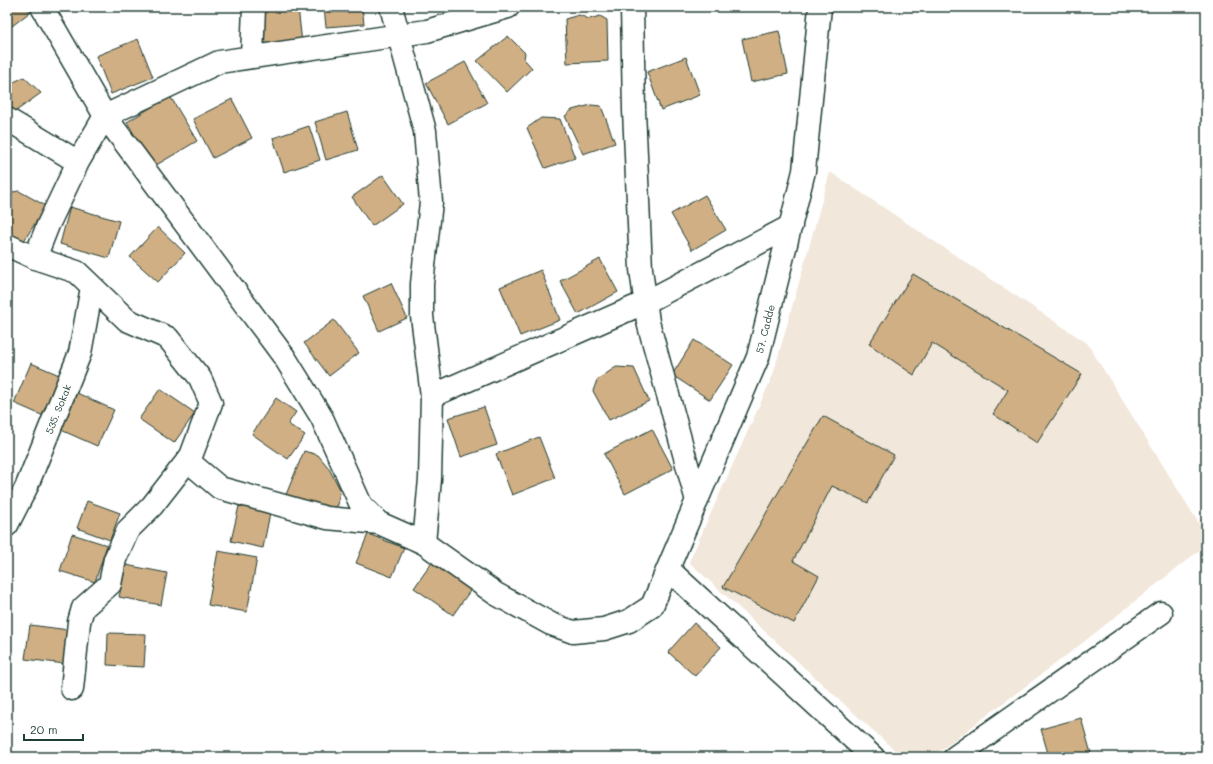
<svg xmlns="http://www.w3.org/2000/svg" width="1213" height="764" font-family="Mali,sans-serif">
	<rect width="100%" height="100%" fill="#fff"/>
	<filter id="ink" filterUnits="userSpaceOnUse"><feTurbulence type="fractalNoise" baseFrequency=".025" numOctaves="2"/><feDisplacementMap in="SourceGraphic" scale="8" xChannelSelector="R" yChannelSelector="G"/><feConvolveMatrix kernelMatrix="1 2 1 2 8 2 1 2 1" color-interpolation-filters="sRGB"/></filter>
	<g filter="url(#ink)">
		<path fill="#f1e7da" d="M830,172L1087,343L1206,535V545L1076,648L932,757H902L689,562L773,375Z"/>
		<path fill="#d1af84" stroke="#1f3d34" d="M7,7H26L30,12L7,30Z
			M289,7H298L302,43L265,47L261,10Z
			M324,7H362L364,24L326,27Z
			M579,15L589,19L600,16L607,20L608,61L567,63L565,19Z
			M779,31L788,74L751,82L742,39Z
			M508,36L525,53L524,59L532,68L507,92L477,61Z
			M138,39L153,77L111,94L96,56Z
			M686,57L700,95L661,110L647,72Z
			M465,62L487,103L448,124L426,83Z
			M7,76L14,82L24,77L41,93L12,114L7,110Z
			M170,96L197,141L153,167L127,122Z
			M232,99L252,138L213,158L193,119Z
			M591,105L601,106L615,143L583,154L565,116L572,110Z
			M347,112L358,150L326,160L315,122Z
			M541,118L560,119L575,158L545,168L527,128Z
			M309,126L320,160L284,172L273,138Z
			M383,175L403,204L372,226L352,197Z
			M7,189L13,192L19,191L46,206L22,244L7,237Z
			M705,195L726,230L692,250L671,214Z
			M70,207L119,221L109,258L60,244Z
			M158,227L185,253L158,282L130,257Z
			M600,259L618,292L578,314L560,281Z
			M541,270L560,320L520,336L500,287Z
			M913,274L1082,374L1037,443L993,414L1008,390L932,343L914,375L869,344Z
			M391,283L407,318L379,331L363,296Z
			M334,320L359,353L329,376L304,343Z
			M694,340L733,365L710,400L672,375Z
			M31,363L64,377L46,417L14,403Z
			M616,367L634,368L649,401L609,420L593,391L597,380Z
			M160,389L195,413L174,443L139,419Z
			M77,393L114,410L97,446L61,430Z
			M276,398L296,412L288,424L305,435L288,459L252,434Z
			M484,407L497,445L461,457L448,418Z
			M823,416L894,455L868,503L832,486L793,561L819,576L794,623L723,587Z
			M652,429L673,469L625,494L604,454Z
			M539,437L555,478L512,495L496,454Z
			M304,451L318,455L328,467L340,489L338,505L333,509L285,497Z
			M87,501L120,513L110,540L77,528Z
			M239,506L270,513L263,548L231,541Z
			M72,534L107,545L95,582L60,571Z
			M368,534L404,548L392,577L356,563Z
			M218,551L257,558L247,612L208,605Z
			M433,561L472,588L453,615L414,588Z
			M126,565L167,573L161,605L119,597Z
			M694,623L721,647L695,676L668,652Z
			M30,625L69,630L65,664L25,659Z
			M108,633L146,634L144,667L107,665Z
			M1081,718L1092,757H1049L1041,729Z"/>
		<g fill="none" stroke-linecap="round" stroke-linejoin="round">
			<g stroke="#1f3d34" stroke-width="25">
				<path id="minor" d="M42,7L105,116L285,358L322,418L361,505L379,523L424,543L496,594L551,624L573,632L604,629L629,621L652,606L758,357L804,171L820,7
					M391,7L425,131L431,202L422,284V316L432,396L430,479L424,543
					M632,7L634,110L641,269L648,322L697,501
					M252,57L254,7
					M7,119L78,162
					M7,245L35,258L77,272L127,320L168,338L200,378L211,403L191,456L152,506L128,530L115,559L110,584L83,608L79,622L72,689
					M35,258L48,225L78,162L105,116L219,62L427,31L508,7
					M432,396L646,302L791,226
					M188,461L220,488L327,518L379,523
					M7,525L26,488L80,353L92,287
					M668,569L873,757
					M955,757L1161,613"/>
			</g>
			<use href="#minor" stroke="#fff" stroke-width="22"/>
		</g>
	</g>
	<g text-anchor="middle" stroke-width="3.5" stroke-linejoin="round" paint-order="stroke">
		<g font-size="10" fill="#1f3d34" stroke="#fff">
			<text transform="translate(765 329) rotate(-76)" y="4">57. Cadde</text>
			<text transform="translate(58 409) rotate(-68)" y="4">535. Sokak</text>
		</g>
	</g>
	<rect width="1213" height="764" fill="none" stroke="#fff" stroke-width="24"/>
	<rect x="12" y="12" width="1189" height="740" fill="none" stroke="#1f3d34" stroke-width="1.5" filter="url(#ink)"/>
	<path d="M24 734v6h59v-6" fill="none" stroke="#1f3d34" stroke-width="2"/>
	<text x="30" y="734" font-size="12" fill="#1f3d34" stroke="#ffffff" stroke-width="3" paint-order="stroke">20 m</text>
</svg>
